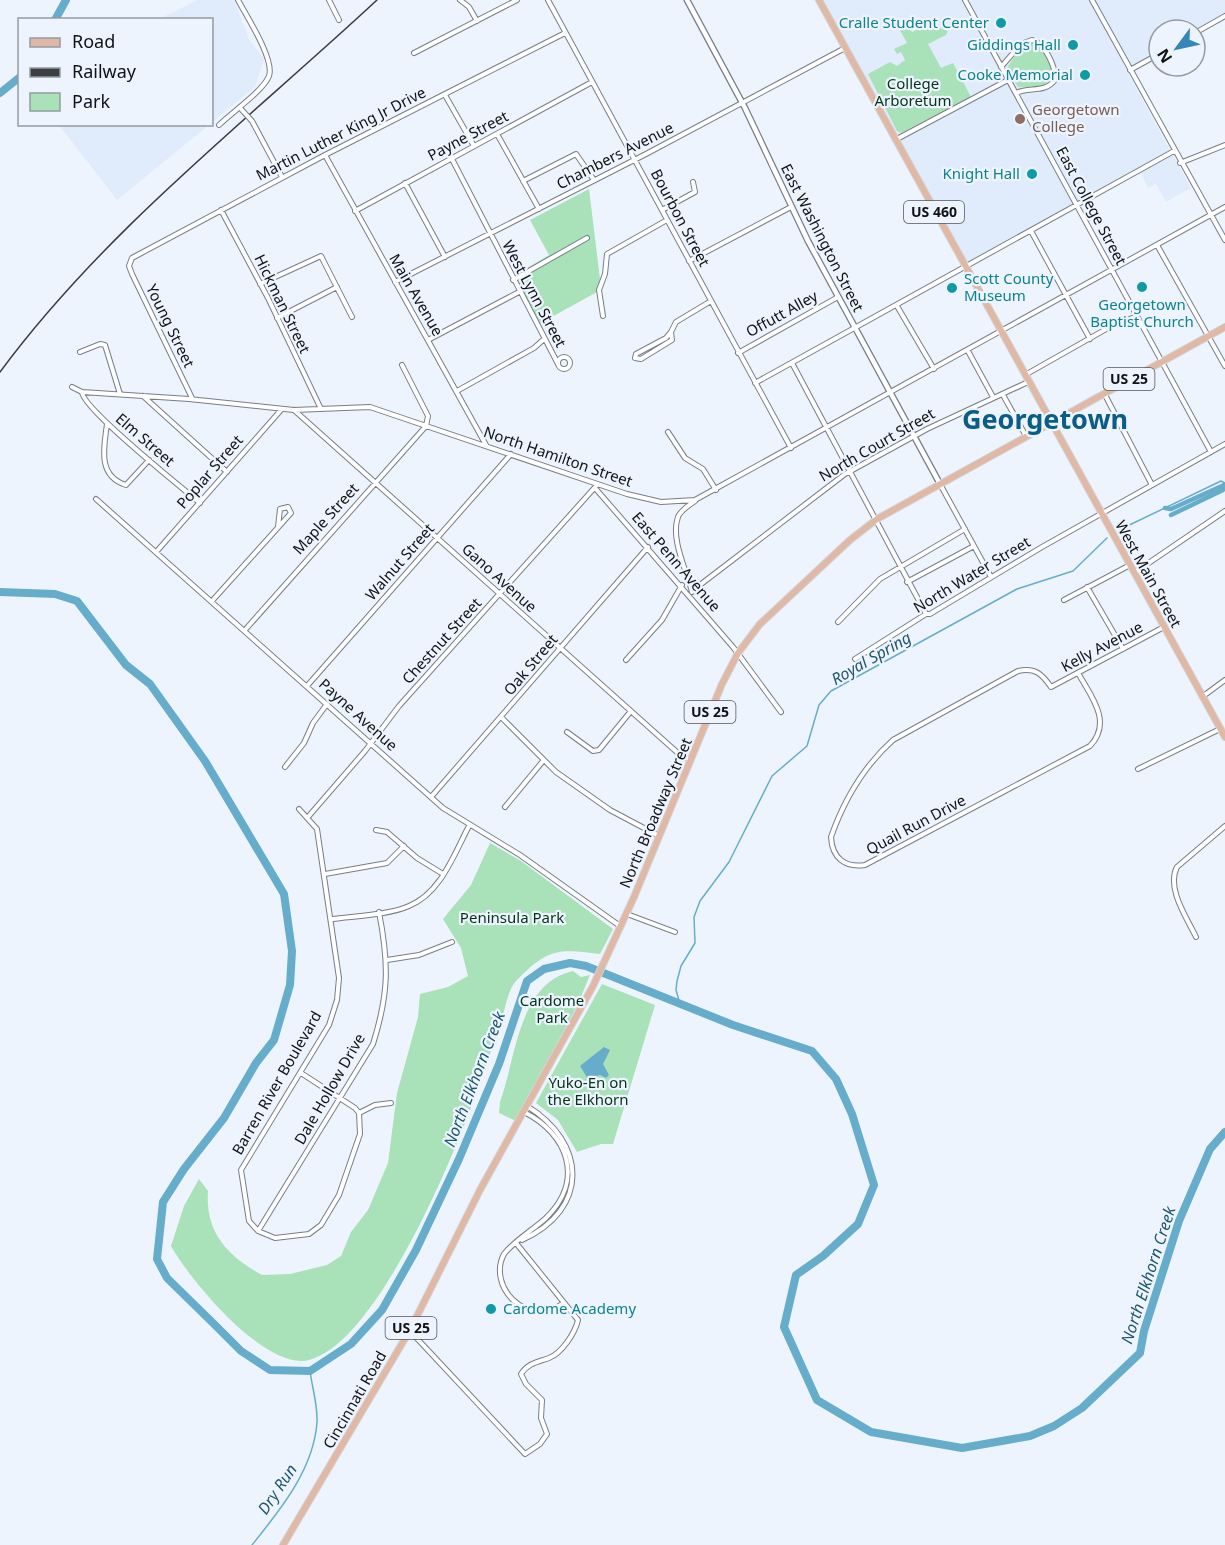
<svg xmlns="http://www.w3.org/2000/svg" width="1225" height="1545" font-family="'Noto Sans',sans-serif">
	<rect width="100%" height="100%" fill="#edf4fe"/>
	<path fill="#e0ebfc" d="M198,0H234L249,39L264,59L255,87L212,122V20L164,19L165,16Z
		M821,0H1225V15L1195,31L1159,30V51L1126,70L1191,188L1166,202L1156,184L1148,188L1139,169L968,266Z
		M59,125H209L117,200Z"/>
	<path fill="#a9e1b9" d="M904,18L912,32L930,24L948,31L946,35L928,44L941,68L953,63L971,97L901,133L897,131L868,74L890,62L897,66L905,60L901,52L897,54L894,49L907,43L896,23Z
		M1031,42C1043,46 1053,67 1053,79L1039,88L1018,87L1007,68L1020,48Z
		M589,189L600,279L597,292L539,324L515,275L549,255L530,220Z
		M490,843L521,861L613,929L600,954C557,948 547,949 516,981C508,990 505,1009 502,1019C492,1048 482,1077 472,1105C449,1167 375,1343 309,1360C265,1371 190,1280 171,1246L184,1206L199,1179L208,1191C205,1232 227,1256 262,1275L290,1274L327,1265L341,1256L351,1232L368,1210L388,1163L397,1093L418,1017L420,994L448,987L468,976L461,948L443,919L471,885Z
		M573,971L581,977L590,975L578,1004L516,1121L499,1113L500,1102C516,1059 518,983 573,971Z
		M602,984L655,1005L613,1144H601L577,1152L558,1120L536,1103Z"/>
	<path fill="#66adcb" d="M604,1047L610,1050L603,1064L609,1075L606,1078L600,1075L588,1079L580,1066Z"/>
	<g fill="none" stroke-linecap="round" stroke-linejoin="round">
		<path stroke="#66adcb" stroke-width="1.5" d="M1119,530L1221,481L1225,483
			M680,1004L676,990L677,981L681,966L695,943L694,917L700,901L729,862L772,776L807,746L819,705L831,691L1017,589L1073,571L1107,538
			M252,1545C280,1510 314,1469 317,1422C318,1406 312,1387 310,1371"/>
		<path stroke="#66adcb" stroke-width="4.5" d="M1165,508L1171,509L1224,485L1223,490L1171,515"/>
		<path stroke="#66adcb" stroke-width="8" d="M55,20L66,0
			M0,93L20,77
			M0,592L55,594L77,601L126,665L150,684L205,761L284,894L292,951L290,985L274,1040L256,1063L224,1118L184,1169L163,1202L157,1259L167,1278L215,1325L241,1351L270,1370L310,1371L351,1344L382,1310L416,1250L459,1159L499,1064L527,981L544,969L570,963L586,966L733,1025L812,1051L836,1079L852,1114L874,1185L858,1224L823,1256L796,1275L784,1327L817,1400L871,1432L962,1448L1030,1436L1054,1426L1082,1408L1140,1353L1144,1331L1179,1221L1210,1149L1225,1132"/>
		<g stroke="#787e87" stroke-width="6">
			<path id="minor" d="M329,0L339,20
				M460,0L469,7L477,21
				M548,0L791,448
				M965,0L1211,452
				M1092,0L1225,240
				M1195,33L1225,16
				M414,53L517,0
				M1001,67L1021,44L1032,40C1045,43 1056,67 1055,80C1044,94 1029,86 1016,93
				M1130,70L1159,54
				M445,95L474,146
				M252,121L282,177
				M219,125C231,113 264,90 269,76C275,60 246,15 238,0
				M497,134L539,209
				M895,140L1008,80
				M325,155L486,445
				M452,159L558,364
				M1180,163L1225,145
				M523,181L576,154L594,180
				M405,183L445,257
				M221,210L268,298L321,409
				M662,210L695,192L693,182
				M355,211L592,82
				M1031,231L1090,339
				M1157,245L1225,366
				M689,261L791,207
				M513,280L587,238
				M395,282L646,154L845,48
				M260,284L321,256L352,317
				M897,306L934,369
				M603,316L599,290L605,274L607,254L667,220
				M277,318L337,287
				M671,332L672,340L641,359L635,358L636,354L666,338Z
				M671,332L676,322L711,301
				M428,340L519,292
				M968,351L993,397
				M80,352L100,344L105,345L120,394
				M738,353L838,297
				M558 363a6 6 0 1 1 12 0a6 6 0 1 1-12 0Z
				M792,363L926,614
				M1025,375L1108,328L1137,316
				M755,383L1174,151
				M72,387L82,392L189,399L294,410L370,407L627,494L661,502L695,500L1225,207
				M457,391L534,348L543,340
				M82,392C82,408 181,487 200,503
				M1104,393L1152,485
				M1003,395L1026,436
				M143,396L227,472
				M192,398L132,274L129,266L132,258L325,155L565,33
				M294,410L679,754L690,760
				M107,424C104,447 97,476 126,485L149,460
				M668,432L685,458L703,469L716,490
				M940,484L991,577
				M595,488L733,647L781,712
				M96,499L443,808L520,855L620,926
				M157,551L281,410
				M1134,573L1225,511
				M907,582L974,546
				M1087,587L1123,649
				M692,591L845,474L927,429L1028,382
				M692,592C687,571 670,539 678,517C680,511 689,505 695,501
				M1064,600L1130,565
				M212,601L291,513L288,507L280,509L278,527
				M838,622L880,579L965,529
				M245,630L426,426L428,416L402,365
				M855,659L926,614H930L1042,547L1225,444
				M626,660L662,620L682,585
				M1078,673C1091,696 1113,722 1090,746L865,865C845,868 832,858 831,837C844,800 863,767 893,740L1018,671C1035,667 1042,674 1051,687L1164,627
				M307,686L511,454
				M1202,697L1225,680
				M502,718L556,772L610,810L659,836
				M567,732L593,751L599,750L631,711
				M285,767L304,743L313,723L327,704
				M1138,769L1220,729
				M431,797L648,547
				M505,807L543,761
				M299,809L317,829L339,978L337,1000L329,1025L241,1170L249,1221L258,1231L275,1238L309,1234L321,1225L339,1195L360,1134L359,1113L355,1108L301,1073
				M308,817L365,751L399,706L597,485
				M376,830L387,832L417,858L443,874
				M325,874L387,863L404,846
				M627,914L675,932
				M332,919C354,916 389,915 409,906C441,893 454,854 469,826
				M1196,937C1187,918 1166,888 1177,867L1225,826
				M387,960L419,955L452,942
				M524,1112C568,1134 585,1180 546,1218C533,1230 515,1240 504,1254C487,1286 526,1329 564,1303
				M359,1113L375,1105L391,1103
				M258,1231L373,1044C389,993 389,964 379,912
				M522,1240C590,1209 587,1143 527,1106
				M410,1331L525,1454L540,1444L547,1434L541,1418L542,1400L526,1384L521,1374C528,1363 538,1362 549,1358C562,1353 575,1333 578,1320L516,1243"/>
		</g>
		<g stroke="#787e87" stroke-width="7">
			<path id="tertiary" d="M687,0L745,108L808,241L940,484"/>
		</g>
		<g stroke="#d4d4d5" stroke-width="8">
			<path id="primary" d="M819,0L1225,737
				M283,1545L410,1330L480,1190L593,986L634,897L722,684L738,653L760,624L850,540L877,519L1225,327"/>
		</g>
		<use href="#minor" stroke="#fff" stroke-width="4"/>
		<use href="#tertiary" stroke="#fff" stroke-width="4.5"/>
		<use href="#primary" stroke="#e0b8a6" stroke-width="6"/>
		<path stroke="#3a3d42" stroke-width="1.5" d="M0,372C105,230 248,120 377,0"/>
		<g stroke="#787e87" stroke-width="6" stroke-linecap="butt">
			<path id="minor-bridge" d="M241,109L252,121"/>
		</g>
		<use href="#minor-bridge" stroke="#fff" stroke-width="4"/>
	</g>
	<g fill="#0f9aa8" stroke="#edf4fe" stroke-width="2">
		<circle cx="1001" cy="23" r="6"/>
		<circle cx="1073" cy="45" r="6"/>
		<circle cx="1085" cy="75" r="6"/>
		<circle cx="1032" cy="174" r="6"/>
		<circle cx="1142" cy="287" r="6"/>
		<circle cx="952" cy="288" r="6"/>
		<circle cx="491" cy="1309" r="6"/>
	</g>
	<circle fill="#8d6e63" stroke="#edf4fe" stroke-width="2" cx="1020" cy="119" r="6"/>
	<g text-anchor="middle" stroke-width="4.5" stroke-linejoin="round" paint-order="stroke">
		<g fill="#edf4fe" stroke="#52565c" stroke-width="1.5">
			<rect x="904" y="201" width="60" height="22" rx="4.5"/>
			<rect x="1103.5" y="368" width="51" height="22" rx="4.5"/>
			<rect x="684.5" y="701" width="51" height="22" rx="4.5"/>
			<rect x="385.5" y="1317" width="51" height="22" rx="4.5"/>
		</g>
		<g font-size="14" font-weight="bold" fill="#101216">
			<text x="934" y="217">US 460</text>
			<text x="1129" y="384">US 25</text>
			<text x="710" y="717">US 25</text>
			<text x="411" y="1333">US 25</text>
		</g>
		<g font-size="15" fill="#0d838f" stroke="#edf4fe" text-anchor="end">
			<text x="989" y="28">Cralle Student Center</text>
			<text x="1061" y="50">Giddings Hall</text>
			<text x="1073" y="80">Cooke Memorial</text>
			<text x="1020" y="179">Knight Hall</text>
			<text x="964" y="284" text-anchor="start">Scott County<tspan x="964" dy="17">Museum</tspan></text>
			<text x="1142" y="310" text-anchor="middle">Georgetown<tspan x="1142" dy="17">Baptist Church</tspan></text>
			<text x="503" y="1314" text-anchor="start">Cardome Academy</text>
		</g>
		<g font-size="15" fill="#043319" stroke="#edf4fe">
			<text x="913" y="89">College<tspan x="913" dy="17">Arboretum</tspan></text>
			<text x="512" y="923">Peninsula Park</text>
			<text x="552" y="1006">Cardome<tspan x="552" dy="17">Park</tspan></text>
			<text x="588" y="1088">Yuko-En on<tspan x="588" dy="17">the Elkhorn</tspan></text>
		</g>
		<g font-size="15" fill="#785e54" stroke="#edf4fe" text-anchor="start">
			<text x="1032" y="115">Georgetown<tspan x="1032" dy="17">College</tspan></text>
		</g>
		<g font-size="15" fill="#101216" stroke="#edf4fe">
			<text transform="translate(341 134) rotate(-27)" y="5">Martin Luther King Jr Drive</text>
			<text transform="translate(468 136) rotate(-28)" y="5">Payne Street</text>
			<text transform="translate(615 156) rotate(-27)" y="5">Chambers Avenue</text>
			<text transform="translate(1091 206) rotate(62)" y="5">East College Street</text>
			<text transform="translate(680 218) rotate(62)" y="5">Bourbon Street</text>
			<text transform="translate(822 238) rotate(63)" y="5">East Washington Street</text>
			<text transform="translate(534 294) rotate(62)" y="5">West Lynn Street</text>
			<text transform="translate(416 295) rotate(60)" y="5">Main Avenue</text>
			<text transform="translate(282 304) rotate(64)" y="5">Hickman Street</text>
			<text transform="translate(782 314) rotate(-29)" y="5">Offutt Alley</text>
			<text transform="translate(170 326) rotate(64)" y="5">Young Street</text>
			<text transform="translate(145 440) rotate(41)" y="5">Elm Street</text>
			<text transform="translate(877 445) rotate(-30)" y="5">North Court Street</text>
			<text transform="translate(558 457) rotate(19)" y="5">North Hamilton Street</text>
			<text transform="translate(210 472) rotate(-49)" y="5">Poplar Street</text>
			<text transform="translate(326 519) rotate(-48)" y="5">Maple Street</text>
			<text transform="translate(400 562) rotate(-49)" y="5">Walnut Street</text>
			<text transform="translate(676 562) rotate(49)" y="5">East Penn Avenue</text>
			<text transform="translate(1148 574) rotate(61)" y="5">West Main Street</text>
			<text transform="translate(972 575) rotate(-31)" y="5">North Water Street</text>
			<text transform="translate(499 578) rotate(42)" y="5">Gano Avenue</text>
			<text transform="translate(442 641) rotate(-48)" y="5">Chestnut Street</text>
			<text transform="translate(1102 647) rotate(-28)" y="5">Kelly Avenue</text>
			<text transform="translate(531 665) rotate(-50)" y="5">Oak Street</text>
			<text transform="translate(358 715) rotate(42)" y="5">Payne Avenue</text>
			<text transform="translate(656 813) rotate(-67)" y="5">North Broadway Street</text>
			<text transform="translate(916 825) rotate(-28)" y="5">Quail Run Drive</text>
			<text transform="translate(277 1083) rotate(-60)" y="5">Barren River Boulevard</text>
			<text transform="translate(330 1089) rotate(-60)" y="5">Dale Hollow Drive</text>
			<text transform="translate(355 1400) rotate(-60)" y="5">Cincinnati Road</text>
		</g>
		<g font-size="16" font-style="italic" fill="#1f576d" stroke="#edf4fe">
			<text transform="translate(871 658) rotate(-30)" y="6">Royal Spring</text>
			<text transform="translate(474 1079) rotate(-69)" y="6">North Elkhorn Creek</text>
			<text transform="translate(1148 1275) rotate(-72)" y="6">North Elkhorn Creek</text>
			<text transform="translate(277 1489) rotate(-56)" y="6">Dry Run</text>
		</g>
		<g font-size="27" font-weight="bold" fill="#0b5d88" stroke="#edf4fe">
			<text x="1045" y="429">Georgetown</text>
		</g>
	</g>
	<rect x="18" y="18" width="195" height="108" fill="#edf4fe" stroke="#959aa1" stroke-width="1.5"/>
	<rect x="30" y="38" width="30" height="9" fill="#e0b8a6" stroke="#959aa1" stroke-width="1.5"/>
	<text x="72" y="48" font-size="18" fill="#101216">Road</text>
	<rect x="30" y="68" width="30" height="9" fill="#3a3d42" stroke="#959aa1" stroke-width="1.5"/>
	<text x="72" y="78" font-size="18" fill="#101216">Railway</text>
	<rect x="30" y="93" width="30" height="18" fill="#a9e1b9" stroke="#959aa1" stroke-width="1.5"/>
	<text x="72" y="108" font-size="18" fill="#101216">Park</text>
	<g transform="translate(1177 48) rotate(237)"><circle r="28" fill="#edf4fe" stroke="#959aa1" stroke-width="1.5"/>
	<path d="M0-4.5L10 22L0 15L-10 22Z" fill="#3686b7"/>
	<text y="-9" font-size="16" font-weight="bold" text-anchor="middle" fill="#101216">N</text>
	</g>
</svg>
